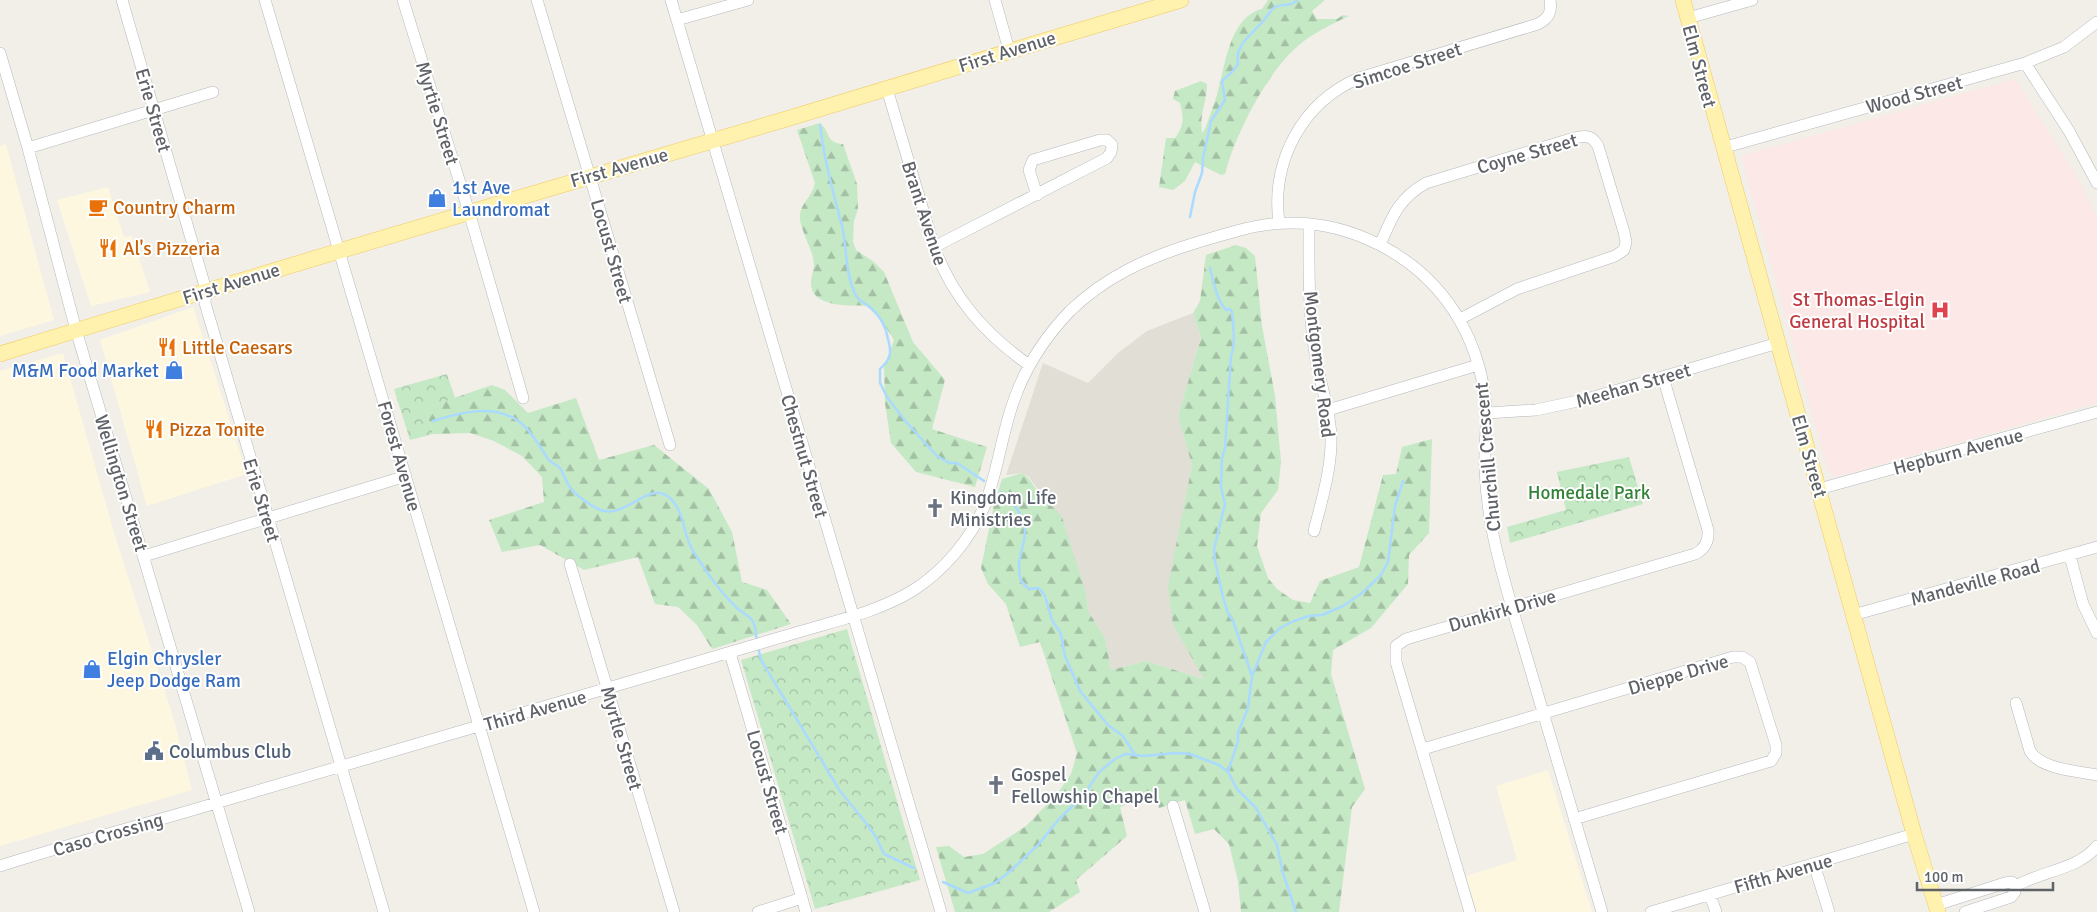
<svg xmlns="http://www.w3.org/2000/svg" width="2097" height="912" font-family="Signika,sans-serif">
	<defs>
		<pattern id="forest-firs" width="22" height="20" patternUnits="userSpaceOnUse" patternTransform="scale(1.25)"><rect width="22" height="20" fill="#c5e8c5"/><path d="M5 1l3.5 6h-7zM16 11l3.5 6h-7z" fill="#a3c0a4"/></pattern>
		<pattern id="park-crowns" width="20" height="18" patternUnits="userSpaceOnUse" patternTransform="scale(1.25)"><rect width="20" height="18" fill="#c5e8c5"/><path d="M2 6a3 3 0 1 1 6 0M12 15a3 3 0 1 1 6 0" fill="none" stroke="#a3c0a4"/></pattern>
	</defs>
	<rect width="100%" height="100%" fill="#f1efe8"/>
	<path fill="#fef7e0" d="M6,144L54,320L0,336V146Z
		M108,187L124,237L132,236L150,292L91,306L57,200Z
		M193,307L247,474L147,506L100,340Z
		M63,353L115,536L174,720L192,790L0,846V371Z
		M1548,770L1592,912H1477L1466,876L1517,860L1496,786Z"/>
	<path fill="#e1ded6" d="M1193,313L1201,338L1178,416L1192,465L1181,523L1173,625L1205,679L1146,661L1111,670L1105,638L1088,611L1086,593L1044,499L1029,477L1022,473L1006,475L1043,363L1088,383L1118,353L1147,331Z"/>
	<path fill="#fce8e6" d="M2015,79L2078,178L2097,218V403L1836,477L1828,471L1741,156Z"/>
	<path fill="url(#forest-firs)" d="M1268,0H1325L1312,11L1317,19H1337L1343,15L1349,16C1332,24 1313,33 1299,45C1268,71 1235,134 1225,174L1221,175L1195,162L1185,181L1173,190L1159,187L1166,138H1175C1184,126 1184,118 1180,103L1173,99L1175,91L1201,81L1207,84C1207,101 1199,115 1202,133L1205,129C1209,118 1213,107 1217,95C1225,68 1229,17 1262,9Z
		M820,123C831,132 825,143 843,144L857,184L858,209L854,221L853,241L856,250L874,262L884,272L913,342L945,380L932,429L987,447L975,487L916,472L891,443L885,403L884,368L894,340L882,321L867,306C850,305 812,308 811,284C811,271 817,270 812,254C809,244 798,223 800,214C802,202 813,195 815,183L797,130Z
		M1236,245L1246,248L1255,256L1262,326L1275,396L1281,462L1278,490L1261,513L1257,546L1268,578L1277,589L1293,600L1310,603L1320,581L1359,567L1383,475L1396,474L1402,447L1432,439L1429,533L1409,555L1408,584L1371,628L1333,650L1331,674L1365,789L1352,807L1339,912H1241L1238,881L1229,844L1214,829L1195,834L1185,800L1159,808L1155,795L1120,807L1127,836L1076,880L1080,892L1049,912H955L936,847L949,846L964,857L983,854L1026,826L1057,794L1071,774L1077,753L1040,642L1020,647L1006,604L988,584L981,568L994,505L1002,479L1022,473C1032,479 1034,489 1042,497C1049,504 1056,509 1062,517L1086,593L1088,611L1105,638L1111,670L1146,661L1204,679L1173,625L1168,586L1192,465L1178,416L1201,338L1193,313L1200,301L1206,255Z
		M492,385L505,390L528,413L576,398L599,460L654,445L709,489L732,532L742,582L767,590L791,624L712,649L697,625L678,607L655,604L638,557L584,570L540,545L502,552L489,520L544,502L542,477L522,456L494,441L470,433L433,434L425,408Z"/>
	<path fill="url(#park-crowns)" d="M447,374L455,398L425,408L433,434L410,440L394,389Z
		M1629,457L1643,504L1510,543L1507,527L1566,510L1557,472Z
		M847,629L920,880L815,909L741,660Z"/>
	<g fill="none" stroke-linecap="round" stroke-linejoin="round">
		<path stroke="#aadaff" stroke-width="2.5" d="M820,125C824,159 833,192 842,226C847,248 845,272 855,294C859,302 866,303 872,309C881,317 886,327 888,339C892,353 891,359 880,369V383L887,397L907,423L937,456L949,463H957L984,481
			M1190,217L1195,192L1202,173L1203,158L1211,121L1225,100L1222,81L1233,71L1238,64C1234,44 1254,33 1265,19C1268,15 1271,9 1275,7C1285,3 1288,8 1297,0
			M1210,268C1214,282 1216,299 1226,310L1230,309L1232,312C1233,325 1236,344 1231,356L1225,448L1222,458L1221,487L1225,504L1214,549L1215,561L1223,597L1228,613L1233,621L1252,676
			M433,421C461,412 496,403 521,423C533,433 540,447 548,459C552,464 557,464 560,468C563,473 564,477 567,482C572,493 587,503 598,509C626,522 649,477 671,499C685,513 683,535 693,551C706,571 719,591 737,608C741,612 748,615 752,620C756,625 756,636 757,642
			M1001,492C1009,497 1012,502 1017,509C1037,538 1012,551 1021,581L1029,589L1039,588L1045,596L1052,620L1061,634L1065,656L1080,691L1108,725L1123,736L1135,755
			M758,647L761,660L840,791L866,823L876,837L884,854L914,868
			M1228,772L1238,741V733L1248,708L1252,676L1266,642L1280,628L1294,621L1309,616L1322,615L1343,606L1362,593L1381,575L1388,562L1395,506L1403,481
			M943,882L968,893L995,883L1008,873L1038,845L1059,819L1084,795L1099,772L1115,759L1125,754L1144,756L1176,753L1190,754L1219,765L1228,772L1237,789L1256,808L1277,845L1283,873L1296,912"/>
		<g stroke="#b5b8bc" stroke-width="12">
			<path id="minor" d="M122,0L206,290L205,303L384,912
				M265,0L534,912
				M403,0L469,212L523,398
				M537,0L670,445
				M671,0L941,912
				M995,0L1009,50
				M1688,18L1752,0
				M677,20L748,0
				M0,53L28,148L76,330L249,912
				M2025,63L2069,131L2097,183
				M887,89L934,247C953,298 985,334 1029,365
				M28,148L213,92
				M1722,148L2025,63L2064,47L2097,22
				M1279,223C1271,162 1301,103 1359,78L1538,24C1549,18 1552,12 1550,0
				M1309,225C1309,269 1308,315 1316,359C1321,388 1332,415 1331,445C1330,474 1321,503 1314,531
				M1380,245C1392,217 1398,199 1426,183L1574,138C1585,136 1591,134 1598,146L1624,232L1626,242L1624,250L1615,256L1517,289L1460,319
				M934,247L1107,158L1111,152L1112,145L1107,140H1100L1033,160L1029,170L1037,195
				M1328,410L1478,365
				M1487,413L1536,410L1587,399L1778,343
				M1819,489L2097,412
				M144,556L406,476
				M2070,556L2083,604L2097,633
				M570,564L674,912
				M1853,615L2097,547
				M730,653L806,912
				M2016,703L2030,751C2040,769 2077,771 2097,775
				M1423,749L1733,657H1742L1750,662L1776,745V753L1771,761L1574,819
				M1173,806L1205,912
				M1814,864L1829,912
				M0,866C75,842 151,823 226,800C361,761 497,720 632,681C689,664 745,648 802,631C839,620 879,611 912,591C944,571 972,538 986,502C998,469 1002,433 1014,400C1026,366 1045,337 1070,311C1105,277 1147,258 1192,244C1219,236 1245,227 1272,224C1347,216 1423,256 1460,321C1475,347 1485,381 1486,411C1487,430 1484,450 1485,469C1486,493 1489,516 1494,539C1504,585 1519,630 1532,675C1555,754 1578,833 1602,912
				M2016,886C2041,871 2078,870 2097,846
				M1710,895L1716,912
				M1936,905L2005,883L2012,882L2016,886L2015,892L2011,897L1965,912
				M758,912L802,898
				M1470,912L1396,662V646L1406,639L1695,554C1705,549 1709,541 1708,530L1663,377
				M1651,912L1914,834"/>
		</g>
		<g stroke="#f2c960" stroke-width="16">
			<path id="major" d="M1683,0L1914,834L1938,912
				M0,354C260,273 522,197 783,120C916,80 1048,39 1181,0"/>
		</g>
		<use href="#minor" stroke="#fff" stroke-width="11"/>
		<use href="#major" stroke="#fff2af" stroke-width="15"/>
	</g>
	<defs>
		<g id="shop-bare" transform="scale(1.5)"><path d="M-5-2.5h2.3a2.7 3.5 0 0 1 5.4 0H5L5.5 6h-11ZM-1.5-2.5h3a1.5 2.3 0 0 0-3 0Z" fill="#3f7fe0" stroke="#fff" stroke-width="2.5" paint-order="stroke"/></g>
		<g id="cafe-bare" transform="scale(1.5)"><path d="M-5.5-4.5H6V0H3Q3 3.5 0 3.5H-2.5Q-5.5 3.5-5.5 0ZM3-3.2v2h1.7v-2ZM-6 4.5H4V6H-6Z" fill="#e8710a" stroke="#fff" stroke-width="2.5" paint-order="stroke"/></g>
		<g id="restaurant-bare" transform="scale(1.5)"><path d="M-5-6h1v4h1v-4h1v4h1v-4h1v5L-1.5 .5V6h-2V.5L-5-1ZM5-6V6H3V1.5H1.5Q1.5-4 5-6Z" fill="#e8710a" stroke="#fff" stroke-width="2.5" paint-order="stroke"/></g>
		<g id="hospital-bare" transform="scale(1.5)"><path d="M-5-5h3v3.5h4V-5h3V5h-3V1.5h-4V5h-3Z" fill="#e0444e" stroke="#fff" stroke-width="2.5" paint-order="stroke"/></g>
		<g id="church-bare" transform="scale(1.5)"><path d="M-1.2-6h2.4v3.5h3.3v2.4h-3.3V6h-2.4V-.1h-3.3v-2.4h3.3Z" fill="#6b7280" stroke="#fff" stroke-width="2.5" paint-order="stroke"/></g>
		<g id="civic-bare" transform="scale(1.5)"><path d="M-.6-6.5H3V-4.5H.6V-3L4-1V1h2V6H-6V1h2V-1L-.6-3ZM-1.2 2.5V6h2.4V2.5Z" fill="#5c6f8a" stroke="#fff" stroke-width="2.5" paint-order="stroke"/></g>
	</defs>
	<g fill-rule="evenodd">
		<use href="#shop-bare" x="437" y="198"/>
		<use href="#cafe-bare" x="98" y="207"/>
		<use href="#restaurant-bare" x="108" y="248"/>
		<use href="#hospital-bare" x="1940" y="310"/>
		<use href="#restaurant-bare" x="167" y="347"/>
		<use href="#shop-bare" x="174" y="370"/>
		<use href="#restaurant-bare" x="154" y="429"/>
		<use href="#church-bare" x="935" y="508"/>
		<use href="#shop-bare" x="92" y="669"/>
		<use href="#civic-bare" x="154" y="751"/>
		<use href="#church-bare" x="996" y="785"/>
	</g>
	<g text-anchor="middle" stroke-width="4" stroke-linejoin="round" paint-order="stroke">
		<g font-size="19" fill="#5f6368" stroke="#fff">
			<text transform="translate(1007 51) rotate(-17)" y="7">First Avenue</text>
			<text transform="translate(1407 65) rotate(-18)" y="7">Simcoe Street</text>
			<text transform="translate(1700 66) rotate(75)" y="7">Elm Street</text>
			<text transform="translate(1914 94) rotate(-15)" y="7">Wood Street</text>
			<text transform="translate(154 110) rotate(74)" y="7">Erie Street</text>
			<text transform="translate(438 113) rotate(73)" y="7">Myrtie Street</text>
			<text transform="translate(1527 153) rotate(-16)" y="7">Coyne Street</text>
			<text transform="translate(619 167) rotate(-16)" y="7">First Avenue</text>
			<text transform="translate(925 213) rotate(72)" y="7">Brant Avenue</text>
			<text transform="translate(612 251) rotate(74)" y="7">Locust Street</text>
			<text transform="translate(231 283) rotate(-17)" y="7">First Avenue</text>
			<text transform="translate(1320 364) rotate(83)" y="7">Montgomery Road</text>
			<text transform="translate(1633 385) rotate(-16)" y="7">Meehan Street</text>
			<text transform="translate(1958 451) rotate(-15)" y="7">Hepburn Avenue</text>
			<text transform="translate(400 456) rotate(74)" y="7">Forest Avenue</text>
			<text transform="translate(805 456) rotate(74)" y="7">Chestnut Street</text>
			<text transform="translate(1810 456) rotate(74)" y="7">Elm Street</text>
			<text transform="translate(1487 457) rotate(-95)" y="7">Churchill Crescent</text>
			<text transform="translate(122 483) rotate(73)" y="7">Wellington Street</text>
			<text transform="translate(262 500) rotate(73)" y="7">Erie Street</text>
			<text transform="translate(1975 582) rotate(-15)" y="7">Mandeville Road</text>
			<text transform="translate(1502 610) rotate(-16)" y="7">Dunkirk Drive</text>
			<text transform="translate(1678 674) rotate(-16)" y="7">Dieppe Drive</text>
			<text transform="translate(535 710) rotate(-16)" y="7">Third Avenue</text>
			<text transform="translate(622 738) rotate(74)" y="7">Myrtle Street</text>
			<text transform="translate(768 782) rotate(74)" y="7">Locust Street</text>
			<text transform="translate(108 834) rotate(-16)" y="7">Caso Crossing</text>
			<text transform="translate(1783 873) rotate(-16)" y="7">Fifth Avenue</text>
		</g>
		<g font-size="19" fill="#366cbe" stroke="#fff" text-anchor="start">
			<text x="452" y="194">1st Ave<tspan x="452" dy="22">Laundromat</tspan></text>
			<text x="159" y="377" text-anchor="end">M&amp;M Food Market</text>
			<text x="107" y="665">Elgin Chrysler<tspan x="107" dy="22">Jeep Dodge Ram</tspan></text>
		</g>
		<g font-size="19" fill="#c56008" stroke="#fff" text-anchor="start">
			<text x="113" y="214">Country Charm</text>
			<text x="123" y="255">Al's Pizzeria</text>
			<text x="182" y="354">Little Caesars</text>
			<text x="169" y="436">Pizza Tonite</text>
		</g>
		<g font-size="19" fill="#be3a42" stroke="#fff" text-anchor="end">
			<text x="1925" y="306">St Thomas-Elgin<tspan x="1925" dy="22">General Hospital</tspan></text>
		</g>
		<g font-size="19" fill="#348238" stroke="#fff">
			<text x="1589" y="499">Homedale Park</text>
		</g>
		<g font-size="19" fill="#5b616d" stroke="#fff" text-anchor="start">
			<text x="950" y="504">Kingdom Life<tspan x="950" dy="22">Ministries</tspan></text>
			<text x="1011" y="781">Gospel<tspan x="1011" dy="22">Fellowship Chapel</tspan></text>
		</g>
		<g font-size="19" fill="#4e5e75" stroke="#fff" text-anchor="start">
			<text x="169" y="758">Columbus Club</text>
		</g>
	</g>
	<path d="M1917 882v8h136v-8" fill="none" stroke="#5f6368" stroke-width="2.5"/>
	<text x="1924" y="882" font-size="15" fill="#5f6368" stroke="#ffffff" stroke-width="4" paint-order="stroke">100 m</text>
</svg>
